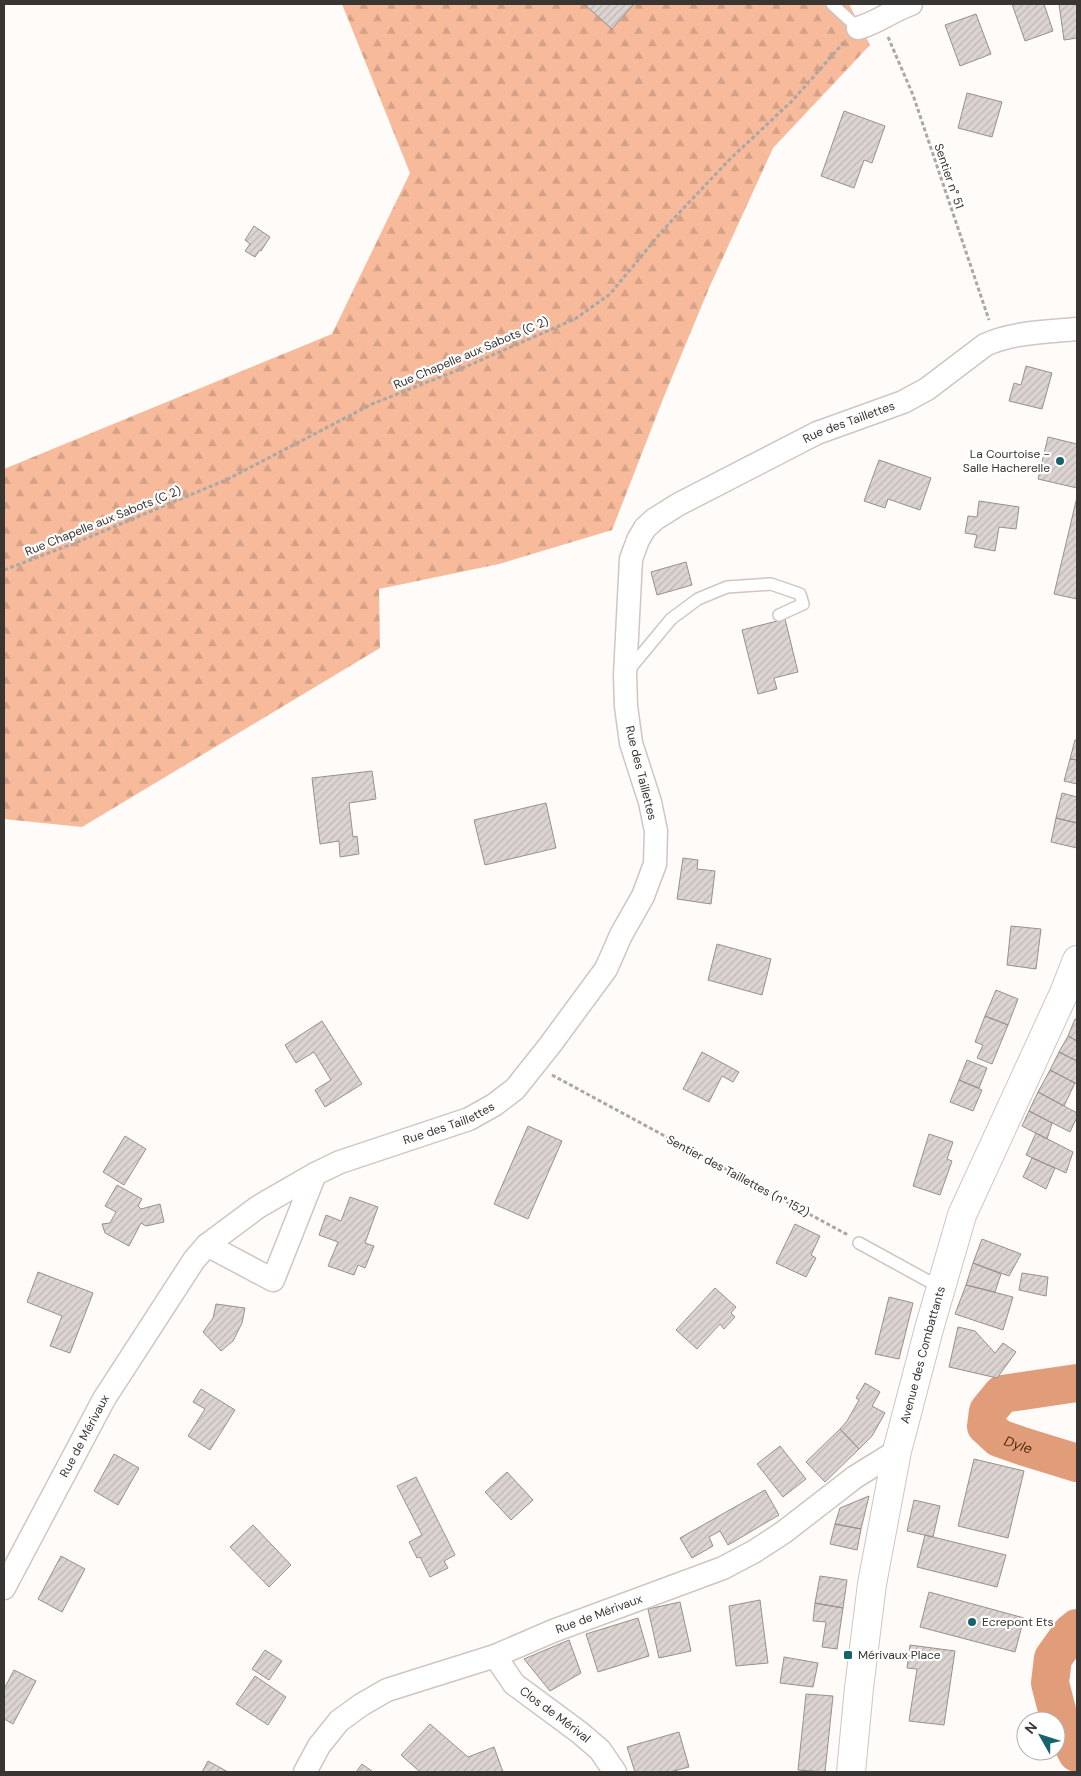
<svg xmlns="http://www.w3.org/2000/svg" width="1081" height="1776" font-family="'DM Sans',sans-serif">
	<defs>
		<pattern id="forest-firs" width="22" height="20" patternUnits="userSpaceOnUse" patternTransform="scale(1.25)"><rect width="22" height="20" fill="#f7ba9b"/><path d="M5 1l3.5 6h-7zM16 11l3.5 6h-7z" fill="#d4a086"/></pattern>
		<pattern id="building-hatch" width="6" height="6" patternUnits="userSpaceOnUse" patternTransform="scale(1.25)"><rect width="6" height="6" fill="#dcd4d0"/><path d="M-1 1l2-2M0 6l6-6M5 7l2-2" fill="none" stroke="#beb7b3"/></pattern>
	</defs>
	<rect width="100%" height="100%" fill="#fefbf9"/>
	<path fill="url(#forest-firs)" d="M342,4H849L870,45L773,148L709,288L663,399L612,530L499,564L379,589L380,648L82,827L4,819V469L332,334L410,173Z"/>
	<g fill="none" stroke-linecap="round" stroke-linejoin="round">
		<g stroke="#e19d7a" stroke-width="38">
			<path id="s1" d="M1077,1383L1002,1394L988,1411L986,1426L999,1438L1025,1447L1077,1463"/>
			<path d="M1077,1628L1071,1633L1053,1658L1050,1683L1059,1718L1077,1753"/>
		</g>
	</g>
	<path fill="url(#building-hatch)" stroke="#98908d" d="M584,4H634L612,29Z
		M1012,4H1044L1053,31L1025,41Z
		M1059,4H1077V38L1064,40Z
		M976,14L991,54L960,66L945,25Z
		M967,93L1002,102L992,137L958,128Z
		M844,111L885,126L872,163L864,160L854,188L821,176Z
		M254,226L270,237L261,251L260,250L255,257L245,251L250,244L245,240Z
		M1026,366L1052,373L1042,409L1009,401L1014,383L1021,385Z
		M1048,437L1077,444V488L1038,479Z
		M879,460L931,478L920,510L888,499L885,508L864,501Z
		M1077,497V599L1054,594Z
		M979,501L1019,507L1016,529L999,527L995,551L974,547L977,535L965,533L968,516L977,517Z
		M686,562L692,585L657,595L651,572Z
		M785,619L798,672L774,678L777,689L758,694L742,630Z
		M1075,740H1077V760L1070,759Z
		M1070,759L1077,760V784L1064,781Z
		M372,771L376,799L349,803L353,837L357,836L359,854L340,857L339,841L320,844L312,778Z
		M1062,793L1077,797V823L1056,818Z
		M546,803L556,848L485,865L474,820Z
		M1056,818L1077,823V848L1051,842Z
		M683,858L698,860L697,869L715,871L711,904L677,899Z
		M1011,926L1041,929L1036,969L1007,965Z
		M717,944L771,959L762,995L708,980Z
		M996,990L1018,999L1008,1025L985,1016Z
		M985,1016L1008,1025L992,1064L977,1058L983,1045L975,1042Z
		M1075,1019L1077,1020V1041L1068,1036Z
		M322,1021L362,1084L325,1107L315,1090L331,1080L314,1052L296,1063L285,1045Z
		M1068,1036L1077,1041V1061L1059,1052Z
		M702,1052L739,1072L733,1082L722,1076L709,1102L683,1089Z
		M1059,1052L1077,1061V1084L1050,1070Z
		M967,1060L987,1068L979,1088L959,1080Z
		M1050,1070L1075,1083L1064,1106L1038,1092Z
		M959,1080L982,1090L973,1111L950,1102Z
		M1038,1092L1077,1113V1117L1070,1132L1029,1111Z
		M1029,1111L1052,1123L1047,1139L1022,1126Z
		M528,1126L562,1141L528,1219L494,1204Z
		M1036,1133L1073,1152L1066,1173L1026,1155Z
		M929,1134L953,1142L947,1159L952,1161L940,1195L913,1186Z
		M125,1136L146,1149L124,1185L103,1172Z
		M1032,1158L1055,1168L1046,1189L1023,1177Z
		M117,1185L142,1199L138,1206L141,1209L160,1204L164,1222L146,1226L141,1223L129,1246L105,1233L102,1224L110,1223L116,1212L105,1206Z
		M350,1197L378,1207L365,1243L374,1246L365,1268L358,1265L354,1275L328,1266L338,1242L319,1235L326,1215L341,1221Z
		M795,1224L820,1236L811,1255L816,1258L806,1277L776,1263Z
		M982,1239L1021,1254L1009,1276L973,1263Z
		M973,1263L1001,1274L995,1292L966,1285Z
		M38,1272L93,1293L70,1353L50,1346L62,1316L27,1302Z
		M1022,1273L1048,1277L1046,1296L1019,1290Z
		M966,1285L1013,1297L1003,1330L955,1314Z
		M715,1288L736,1307L731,1313L735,1317L724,1329L720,1324L697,1349L676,1330Z
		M889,1297L913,1303L899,1359L875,1354Z
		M216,1304L245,1308L242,1323L233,1341L221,1351L203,1332L213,1318Z
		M958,1327L975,1331L995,1353L1003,1343L1016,1352L997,1378L949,1367Z
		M865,1383L880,1392L872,1406L885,1413L872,1436L859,1449L840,1429L847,1421L859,1400L856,1398Z
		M201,1389L235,1410L210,1450L188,1436L205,1409L193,1402Z
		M840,1429L859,1449L825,1482L806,1462Z
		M780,1446L806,1479L783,1497L757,1464Z
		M114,1454L139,1468L118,1505L94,1491Z
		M974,1459L1024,1471L1008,1538L958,1526Z
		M507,1472L533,1500L511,1520L485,1492Z
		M416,1477L455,1555L444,1561L448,1568L430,1577L420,1557L417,1558L409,1542L422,1535L397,1486Z
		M765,1490L779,1515L728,1545L720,1531L709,1537L713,1546L692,1558L680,1538Z
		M869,1496L861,1529L835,1524L840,1508Z
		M914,1500L940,1506L933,1537L907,1531Z
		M835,1524L861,1529L857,1550L830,1544Z
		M253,1525L291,1565L269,1587L230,1547Z
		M925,1535L1006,1555L997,1587L917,1567Z
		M61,1556L85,1569L62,1612L38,1599Z
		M820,1576L847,1580L843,1608L815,1603Z
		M929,1592L1024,1618L1015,1652L920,1627Z
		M760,1600L768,1663L736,1666L729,1606Z
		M680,1602L691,1651L659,1658L648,1609Z
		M815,1603L843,1608L837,1649L822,1647L826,1622L813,1621Z
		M638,1618L649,1656L598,1672L586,1634Z
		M569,1640L581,1673L550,1691L524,1659Z
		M910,1645L955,1651L944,1725L909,1721L917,1669L907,1668Z
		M265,1650L282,1661L269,1680L252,1669Z
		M784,1657L818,1663L813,1687L780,1683Z
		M14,1670L36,1681L13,1724L4,1719V1689Z
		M255,1676L286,1697L268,1725L236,1704Z
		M806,1694L833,1696L825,1772L798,1770Z
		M430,1724L468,1757L494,1747L503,1772H420L401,1755Z
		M679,1732L689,1767L670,1772H635L627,1747Z
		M208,1761L228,1772H202Z
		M362,1764L373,1772H356Z"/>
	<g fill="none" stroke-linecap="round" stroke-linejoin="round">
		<g stroke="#cec6c3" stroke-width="14">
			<path id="lane" d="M832,4L858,28
				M628,671L671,619L698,599L727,587L771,584L800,594L803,604L779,615
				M859,1243L941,1288"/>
		</g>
		<g stroke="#cec6c3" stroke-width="25">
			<g id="street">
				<path d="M858,28C879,22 891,11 911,4"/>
				<path d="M207,1245L273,1280L315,1174"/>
				<path id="s2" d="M4,1588L104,1399L194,1260L207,1245L258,1207L315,1174L340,1162L469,1119L494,1105L515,1089L550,1045L606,969L621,935L643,896L655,864L656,831L650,802L631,743L626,706L625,675L631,559L638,540L645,528L655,519L679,504L817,433L903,402L927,389L985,345C1013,332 1047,332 1077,329"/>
				<path id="s3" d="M495,1656L514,1684L579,1732L600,1750L615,1772"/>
				<path id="s4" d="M305,1772L319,1746L339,1721L361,1705L387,1690L495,1656L553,1631L723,1568L755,1551L784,1532L855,1477L897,1451"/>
			</g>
		</g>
		<g stroke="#cec6c3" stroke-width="30">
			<g id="secondary">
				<path id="s5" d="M851,1772L859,1688L872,1584L897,1451L929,1329L962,1215L1064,993L1077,960"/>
			</g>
		</g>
		<path stroke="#aaa7a5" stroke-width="3" stroke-dasharray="4 2.5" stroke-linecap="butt" d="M888,37L913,95L989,320
			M4,570L80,541L226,480L372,404L458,370L575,319L610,294L663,230L729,160L793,100L844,42
			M552,1075L848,1235"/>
		<use href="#lane" stroke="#fff" stroke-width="11"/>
		<use href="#street" stroke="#fff" stroke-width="22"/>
		<use href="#secondary" stroke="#fff" stroke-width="28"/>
	</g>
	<g fill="#17636d" stroke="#fff" stroke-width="2">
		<circle cx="1060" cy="461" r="5"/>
		<circle cx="972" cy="1622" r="5"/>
		<rect x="843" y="1650" width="10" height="10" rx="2.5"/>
	</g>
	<g text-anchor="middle" stroke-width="4.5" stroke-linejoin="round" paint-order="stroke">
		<g font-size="12" fill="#383533" stroke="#fff">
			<text transform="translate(949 176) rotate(71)" y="4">Sentier n° 51</text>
			<text transform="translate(471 353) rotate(-23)" y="4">Rue Chapelle aux Sabots (C 2)</text>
			<text dy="4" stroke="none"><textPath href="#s2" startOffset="1588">Rue des Taillettes</textPath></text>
			<text transform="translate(103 521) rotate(-22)" y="4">Rue Chapelle aux Sabots (C 2)</text>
			<text transform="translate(641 773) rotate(76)" y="4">Rue des Taillettes</text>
			<text dy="4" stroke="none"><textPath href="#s2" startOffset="672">Rue des Taillettes</textPath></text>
			<text transform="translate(738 1176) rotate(28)" y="4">Sentier des Taillettes (n° 152)</text>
			<text dy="4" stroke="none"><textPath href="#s5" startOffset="424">Avenue des Combattants</textPath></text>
			<text dy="4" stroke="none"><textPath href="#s2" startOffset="172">Rue de Mérivaux</textPath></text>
			<text dy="4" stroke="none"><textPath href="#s4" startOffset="344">Rue de Mérivaux</textPath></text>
			<text dy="4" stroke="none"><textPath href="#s3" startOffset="85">Clos de Mérival</textPath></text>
		</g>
		<g font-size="12" fill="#383533" stroke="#fff" text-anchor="start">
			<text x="1050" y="458" text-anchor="end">La Courtoise -<tspan x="1050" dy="14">Salle Hacherelle</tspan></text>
			<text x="982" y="1626">Ecrepont Ets</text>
			<text x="858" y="1659">Mérivaux Place</text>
		</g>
		<g font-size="14" font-style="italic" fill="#562a11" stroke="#fff">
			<text dy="5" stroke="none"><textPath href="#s1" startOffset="151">Dyle</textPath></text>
		</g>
	</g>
	<rect width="1081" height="1776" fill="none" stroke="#383533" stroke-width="10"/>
	<g transform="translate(1041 1736) rotate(309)"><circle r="24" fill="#ffffff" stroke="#afaead"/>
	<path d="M0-4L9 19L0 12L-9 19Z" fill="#17636d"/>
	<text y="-8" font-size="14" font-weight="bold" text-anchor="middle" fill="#383533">N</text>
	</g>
</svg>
